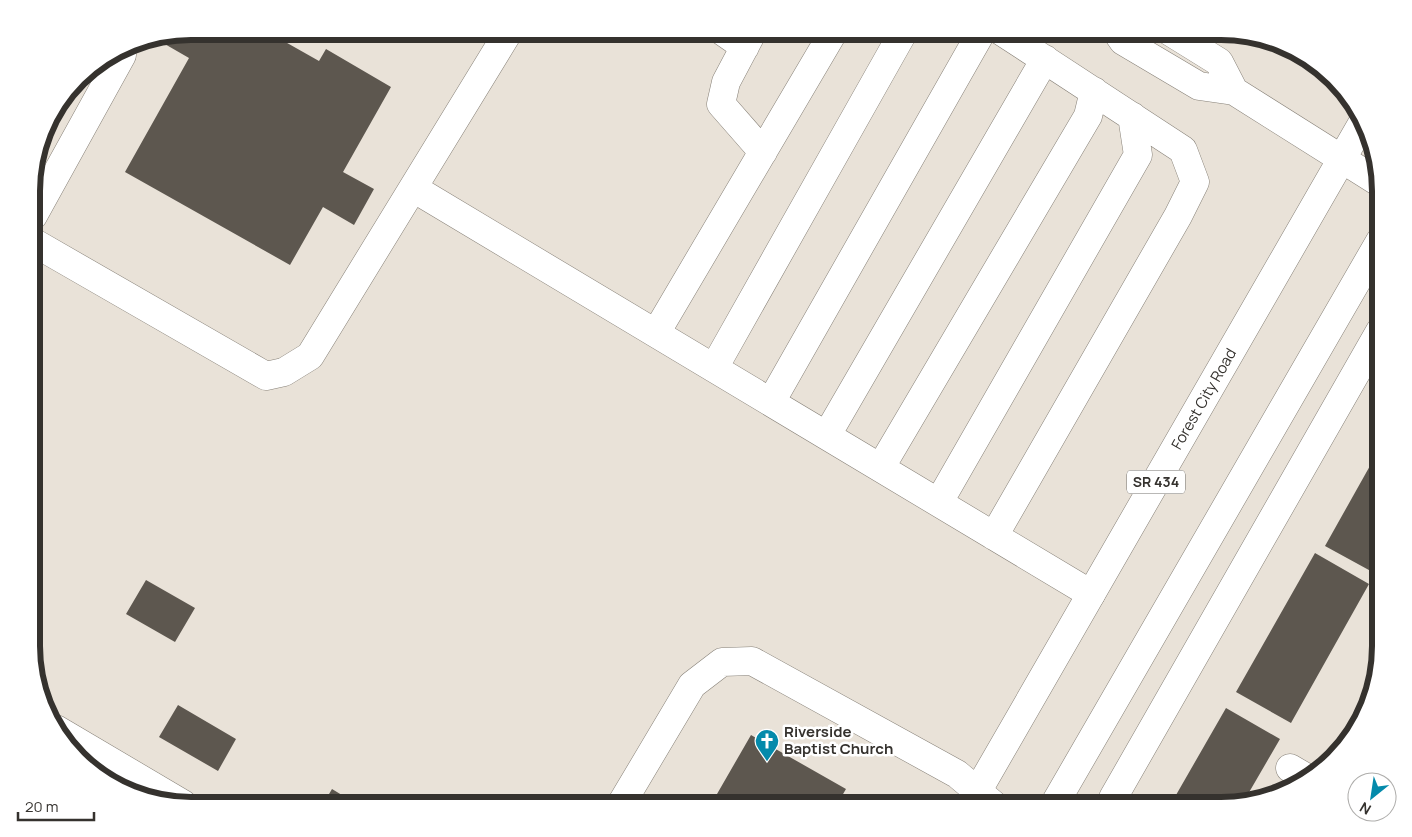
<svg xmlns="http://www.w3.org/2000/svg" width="1412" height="837" font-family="Manrope,sans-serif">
	<rect width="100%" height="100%" fill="#e9e2d8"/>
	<path fill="#5d574f" d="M191,31H275L273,35L319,61L326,49L391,87L343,172L374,189L354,225L323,207L290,265L125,172L189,58L163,43L167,36Z
		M1380,448V571L1378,575L1325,546Z
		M1315,553L1369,584L1291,723L1236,692Z
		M146,580L195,608L175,642L126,614Z
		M178,705L236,739L218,771L159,737Z
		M1226,708L1280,739L1244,801L1231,805H1177L1172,802Z
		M751,735L846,789L836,806H737L717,794Z
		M332,789L360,806H322Z"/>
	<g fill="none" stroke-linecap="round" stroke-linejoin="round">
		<g stroke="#878178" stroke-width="29">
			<path id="minor" d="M722,31L745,47
				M753,31L726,82L721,104L763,152
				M1116,31L1123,41L1199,86L1234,91L1380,183
				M1169,31L1219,62L1234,91
				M413,188L1091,594
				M33,216L122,55L121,49
				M33,242L266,376L284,372L310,356L509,31
				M656,333L834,31
				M714,368L904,31
				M771,402L982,31
				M827,435L1045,59
				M881,467L1088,116L1094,91
				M939,502L1138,155L1132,116
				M994,536L1178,216L1195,182L1183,150L1001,31
				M56,729L183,804
				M1290,768L1307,778
				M1113,798L1380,331
				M620,806L692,685L722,662L752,661L957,774L994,805"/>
		</g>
		<g stroke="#878178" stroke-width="29">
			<path id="major" d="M1054,805L1380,241
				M969,806L1363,122"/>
		</g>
		<use href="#minor" stroke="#fff" stroke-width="28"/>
		<use href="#major" stroke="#fff" stroke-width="28"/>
	</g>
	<defs>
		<g id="church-pin" transform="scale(1.25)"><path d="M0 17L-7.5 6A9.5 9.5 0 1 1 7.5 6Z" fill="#048aab" stroke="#fff"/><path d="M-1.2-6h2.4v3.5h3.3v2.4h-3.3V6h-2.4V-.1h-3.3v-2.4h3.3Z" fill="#fff"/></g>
	</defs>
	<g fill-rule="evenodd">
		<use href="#church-pin" x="767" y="741"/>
	</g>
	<g text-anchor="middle" stroke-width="5" stroke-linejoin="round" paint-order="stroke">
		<rect fill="#fff" stroke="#72706d" stroke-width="1" x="1127" y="470.5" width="58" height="23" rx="4"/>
		<g font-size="14" font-weight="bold" fill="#35322e">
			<text x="1156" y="487">SR 434</text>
		</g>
		<g font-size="15" fill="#35322e" stroke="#fff">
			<text transform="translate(1204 399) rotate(-60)" y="5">Forest City Road</text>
		</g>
		<g font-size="15" font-weight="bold" fill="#35322e" stroke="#fff" text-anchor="start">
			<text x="784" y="737">Riverside<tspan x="784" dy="17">Baptist Church</tspan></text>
		</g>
	</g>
	<path d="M0 0H1412V837H0ZM191 40H1221A151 151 0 0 1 1372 191V646A151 151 0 0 1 1221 797H191A151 151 0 0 1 40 646V191A151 151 0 0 1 191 40Z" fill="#fff" fill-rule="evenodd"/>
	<path fill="none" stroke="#35322e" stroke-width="6" d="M191 40H1221A151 151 0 0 1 1372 191V646A151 151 0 0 1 1221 797H191A151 151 0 0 1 40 646V191A151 151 0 0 1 191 40Z"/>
	<g transform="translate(1372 797) rotate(210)"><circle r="24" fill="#ffffff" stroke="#aeadab"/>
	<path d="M0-4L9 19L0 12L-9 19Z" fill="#048aab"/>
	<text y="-8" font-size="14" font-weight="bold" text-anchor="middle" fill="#35322e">N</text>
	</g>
	<path d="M18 812v8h76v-8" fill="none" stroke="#35322e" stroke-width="2.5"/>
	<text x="25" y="812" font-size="15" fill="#35322e" stroke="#ffffff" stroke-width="4" paint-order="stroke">20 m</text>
</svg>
